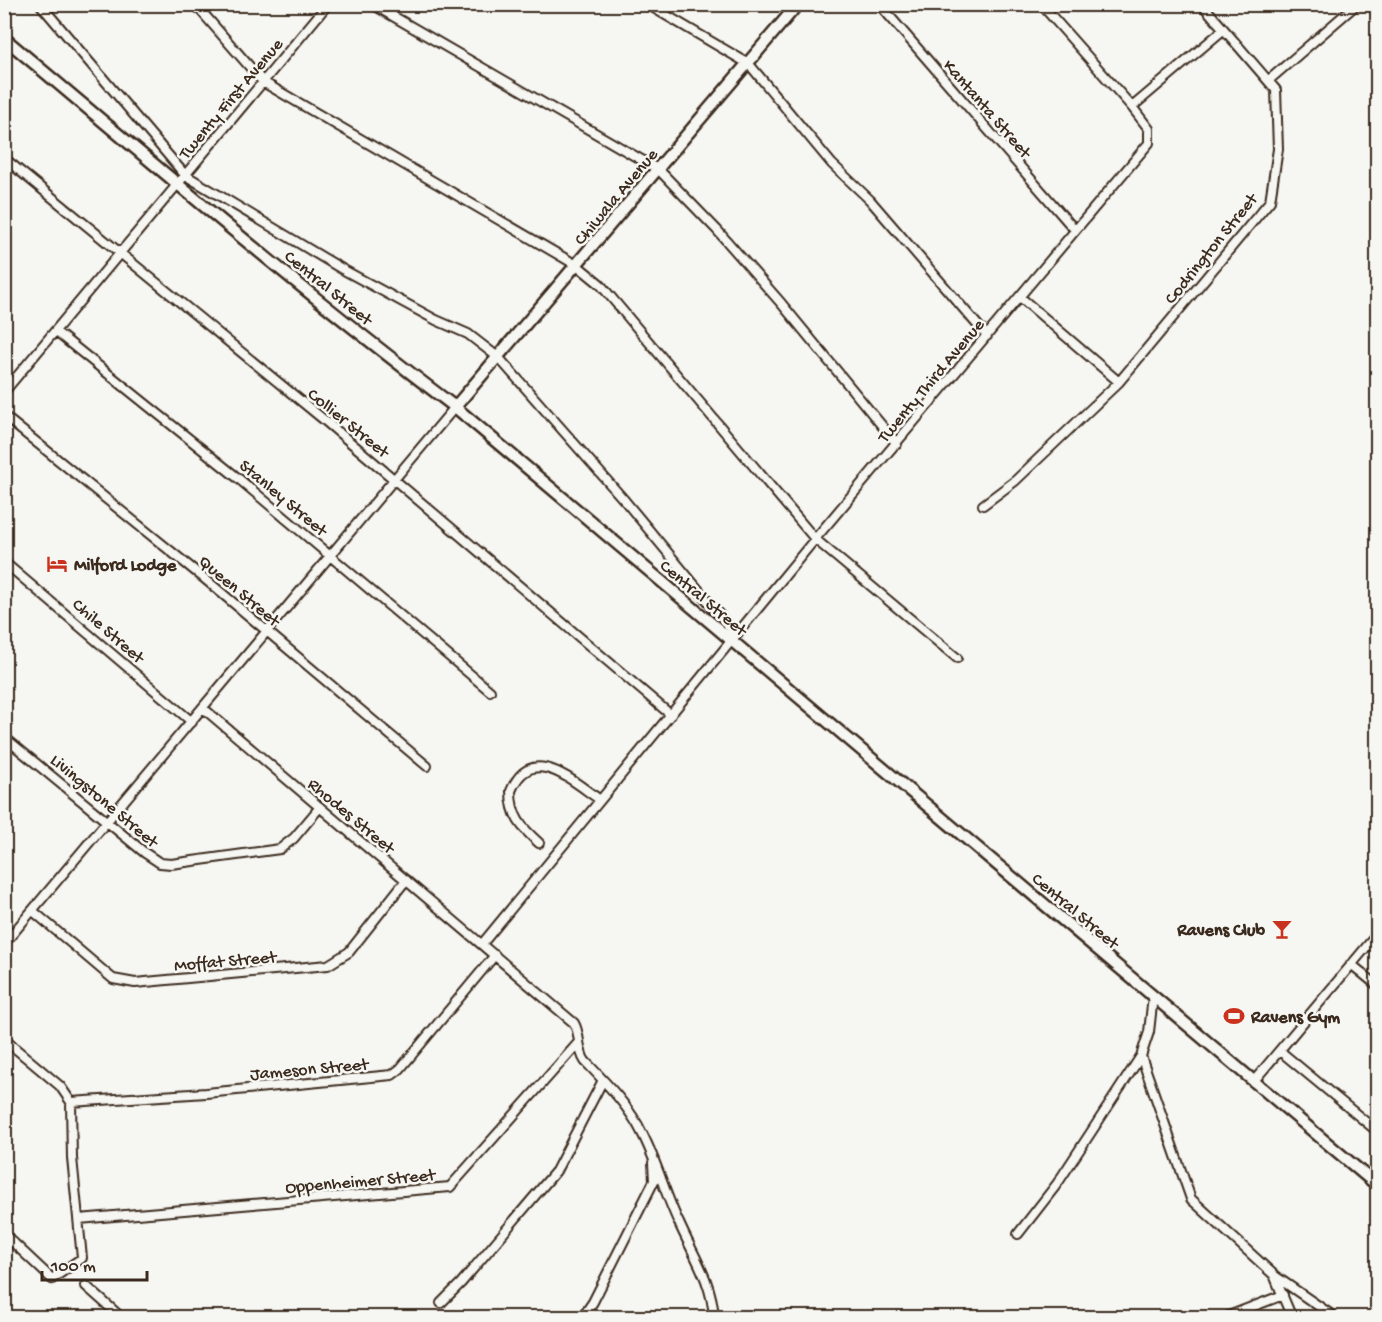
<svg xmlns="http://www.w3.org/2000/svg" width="1382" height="1322" font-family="'Gochi Hand',sans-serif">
	<rect width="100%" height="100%" fill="#f6f6f2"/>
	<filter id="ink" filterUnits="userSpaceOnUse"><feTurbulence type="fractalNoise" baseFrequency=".0167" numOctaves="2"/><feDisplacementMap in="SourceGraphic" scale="12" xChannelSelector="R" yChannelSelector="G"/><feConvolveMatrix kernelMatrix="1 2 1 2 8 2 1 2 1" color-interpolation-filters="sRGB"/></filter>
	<g filter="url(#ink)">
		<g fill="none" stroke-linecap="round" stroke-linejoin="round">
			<g stroke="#3b2a1e" stroke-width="12">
				<path id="street" d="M40,4L185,175L342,269L436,320L468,334L499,358L625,501L736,635
					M195,4L263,82L578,266L600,284L815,539L957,658
					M372,4L659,170L717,230L781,303L897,444
					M647,4L749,64L832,164L870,200L987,336
					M879,4L1075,230
					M1269,80L1357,4
					M1132,107L1223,30
					M4,158L323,419L671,715
					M1020,297L1119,382
					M55,331L239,479L490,691
					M4,392L328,4
					M4,416L205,579L427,766
					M983,505L1015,481L1119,382L1270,201L1278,149L1276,90L1202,4
					M4,562L192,722
					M203,708L574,1023C581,1035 577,1049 585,1061C606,1083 629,1106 642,1133C657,1162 665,1194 679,1223C693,1255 712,1281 714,1318
					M4,737L145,853L160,863L171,864L280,849L294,838L320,807
					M539,843C521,827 511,816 511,791C531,742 572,781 599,799
					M33,911L113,979L135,983L328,965L349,952L406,880
					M4,944L455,407
					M482,944L815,539L1149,143V129L1132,107L1041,4
					M1351,964L1378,986
					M4,1039L60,1086L71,1102L72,1158L82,1258L52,1279L4,1234
					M1280,1051L1378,1132
					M1141,1056L1191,1199L1274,1275L1292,1318
					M1253,1082L1378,933
					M71,1102L206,1093L392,1075L400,1069L495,955
					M79,1219L450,1187L579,1042
					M1018,1234L1057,1184L1141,1056L1149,1032L1153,996
					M1275,1276L1336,1318
					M86,1286L122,1318
					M441,1303L461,1283L556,1171L603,1080
					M582,1318L593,1302L654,1181L653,1163
					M1223,1318L1283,1295"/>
			</g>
			<g stroke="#3b2a1e" stroke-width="15">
				<path id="secondary" d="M4,38C153,163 300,290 455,407L1378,1186
					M455,407L798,4"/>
			</g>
			<use href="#street" stroke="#f6f6f2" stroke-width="8"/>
			<use href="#secondary" stroke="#f6f6f2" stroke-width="10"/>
		</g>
	</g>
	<defs>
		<g id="hotel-bare" transform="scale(1.62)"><path d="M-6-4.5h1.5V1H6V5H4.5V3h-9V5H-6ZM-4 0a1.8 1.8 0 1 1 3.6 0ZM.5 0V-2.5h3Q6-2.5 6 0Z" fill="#c8321e" stroke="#f6f6f2" stroke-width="2.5" paint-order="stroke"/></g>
		<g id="bar-bare" transform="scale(1.62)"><path d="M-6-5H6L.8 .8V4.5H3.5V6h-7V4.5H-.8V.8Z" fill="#c8321e" stroke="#f6f6f2" stroke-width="2.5" paint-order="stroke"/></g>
		<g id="stadium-bare" transform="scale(1.62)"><path d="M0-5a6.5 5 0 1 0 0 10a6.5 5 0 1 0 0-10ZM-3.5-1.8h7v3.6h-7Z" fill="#c8321e" stroke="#f6f6f2" stroke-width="2.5" paint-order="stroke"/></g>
	</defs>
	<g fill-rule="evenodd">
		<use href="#hotel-bare" x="57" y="564"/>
		<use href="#bar-bare" x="1282" y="929"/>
		<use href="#stadium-bare" x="1234" y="1016"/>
	</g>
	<g text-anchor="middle" stroke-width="5" stroke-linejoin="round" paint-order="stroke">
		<g font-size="18" fill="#3b2a1e" stroke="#f6f6f2">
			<text transform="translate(230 98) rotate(-50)" y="6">Twenty First Avenue</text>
			<text transform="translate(988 108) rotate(49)" y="6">Kantanta Street</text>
			<text transform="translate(615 196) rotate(-50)" y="6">Chiwala Avenue</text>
			<text transform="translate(1210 248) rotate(-51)" y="6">Codrington Street</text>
			<text transform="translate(329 287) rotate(39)" y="6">Central Street</text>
			<text transform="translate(930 380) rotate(-50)" y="6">Twenty Third Avenue</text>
			<text transform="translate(349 422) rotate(39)" y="6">Collier Street</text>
			<text transform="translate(284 497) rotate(40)" y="6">Stanley Street</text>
			<text transform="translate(240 590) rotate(40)" y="6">Queen Street</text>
			<text transform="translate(704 597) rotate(40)" y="6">Central Street</text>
			<text transform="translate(109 630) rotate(41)" y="6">Chile Street</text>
			<text transform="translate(105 800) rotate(40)" y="6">Livingstone Street</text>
			<text transform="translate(352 815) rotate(40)" y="6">Rhodes Street</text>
			<text transform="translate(1076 910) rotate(40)" y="6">Central Street</text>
			<text transform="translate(225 960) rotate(-5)" y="6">Moffat Street</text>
			<text transform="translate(309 1068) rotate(-5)" y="6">Jameson Street</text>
			<text transform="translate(360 1180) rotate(-5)" y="6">Oppenheimer Street</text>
		</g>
		<g font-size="18" font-weight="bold" fill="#3b2a1e" stroke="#f6f6f2" text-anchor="start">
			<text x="74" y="570">Milford Lodge</text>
			<text x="1265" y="935" text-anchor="end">Ravens Club</text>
			<text x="1251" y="1022">Ravens Gym</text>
		</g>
	</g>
	<rect width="1382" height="1322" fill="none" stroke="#f6f6f2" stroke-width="24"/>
	<rect x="12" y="12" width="1358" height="1298" fill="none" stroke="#3b2a1e" stroke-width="2" filter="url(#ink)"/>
	<path d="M42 1271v9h105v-9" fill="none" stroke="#3b2a1e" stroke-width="3"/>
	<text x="51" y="1271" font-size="18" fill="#3b2a1e" stroke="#f6f6f2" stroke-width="4.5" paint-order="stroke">100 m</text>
</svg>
